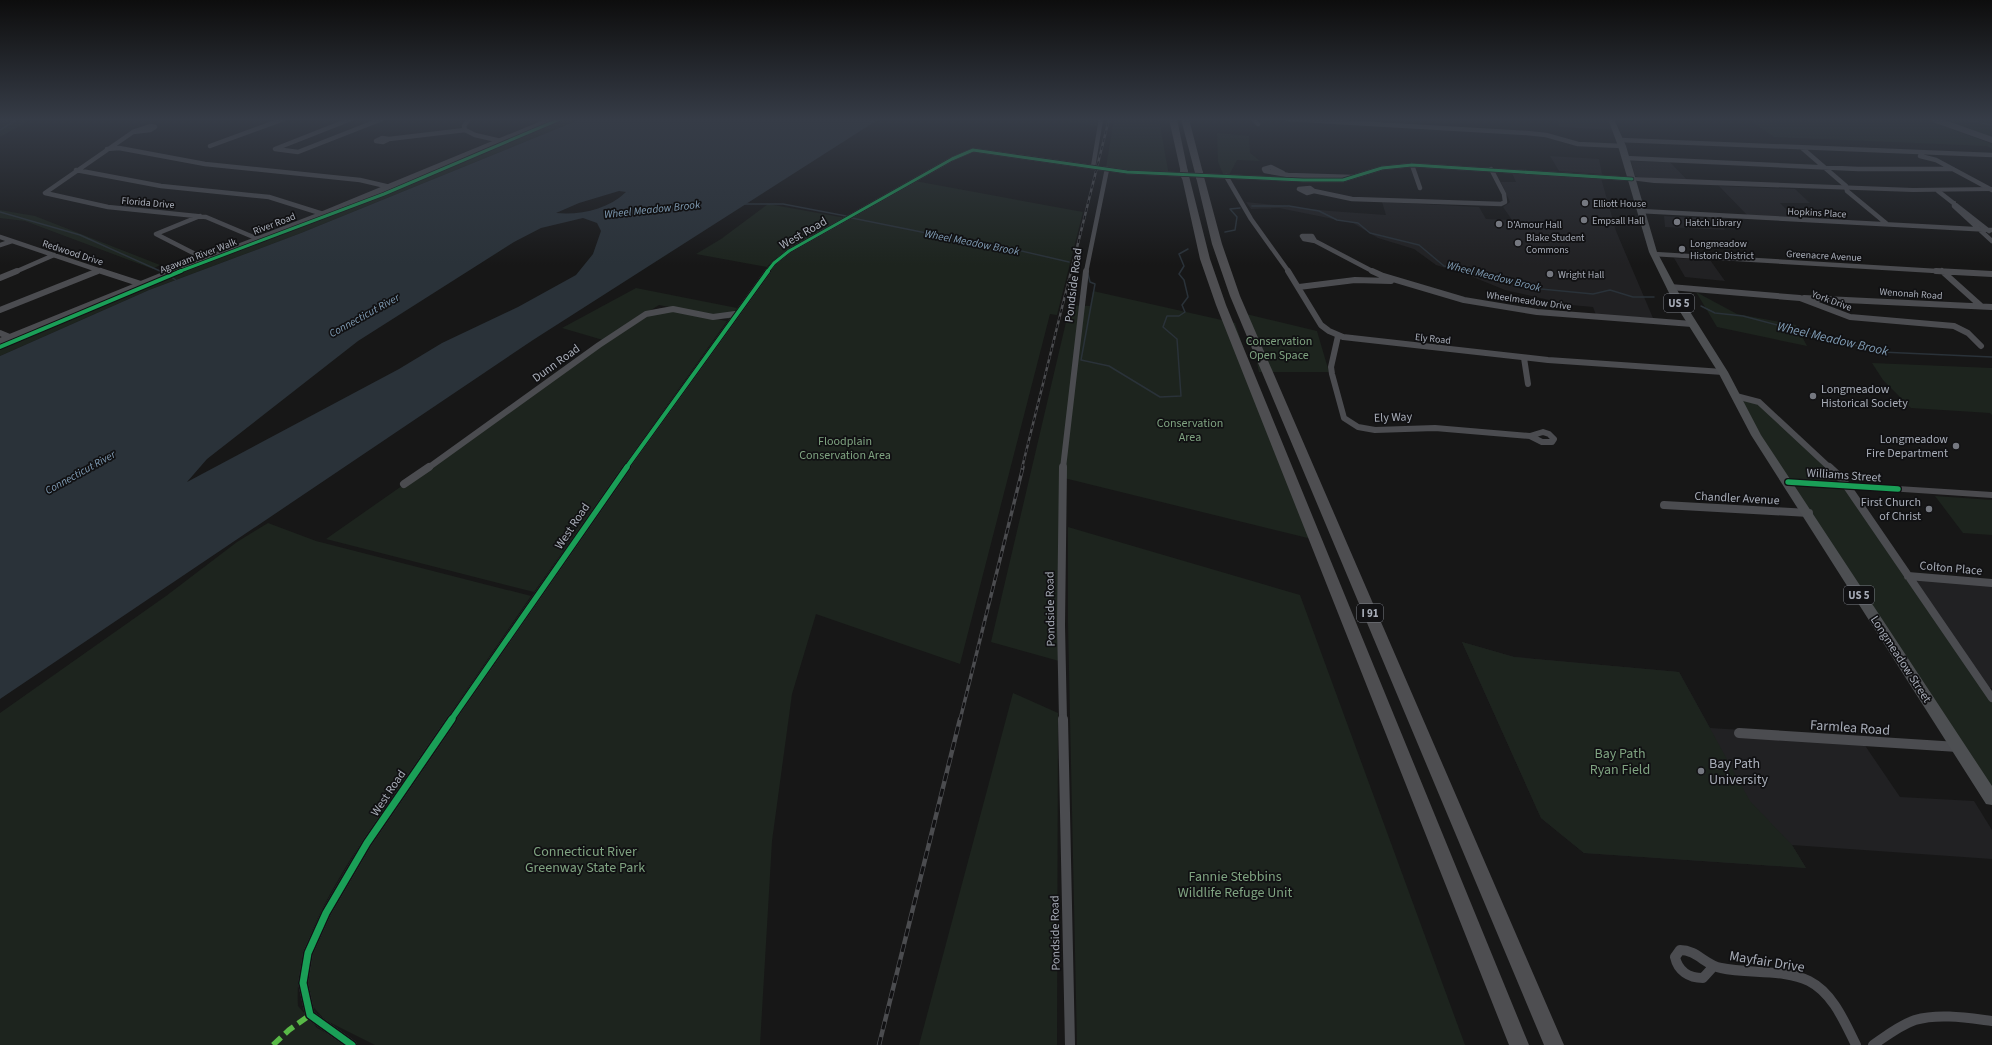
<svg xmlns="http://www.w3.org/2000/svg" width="1992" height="1045" font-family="'Source Sans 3',sans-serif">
	<rect width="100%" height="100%" fill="#171717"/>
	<path fill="#212123" d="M1556,119H1608L1614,130L1560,127Z
		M1550,156L1599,159L1602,174L1559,171Z
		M1631,161L1670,162L1688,181L1638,177L1635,176Z
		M1512,173L1601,178L1616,231L1653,318L1596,315L1593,307L1571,305L1505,290L1468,275L1436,265L1414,249L1378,238L1353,223L1279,208L1251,209L1246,202L1330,211L1386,215L1382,202L1479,207L1486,219L1512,220L1503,207L1510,202L1501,182H1516Z
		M1719,186L1795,189L1810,203H1780L1795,218L1747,215Z
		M1664,216L1716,219L1725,230L1665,227Z
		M1674,258L1710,260L1725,281L1685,277Z
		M1908,576L1992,582V688H1985Z
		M1462,642L1514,657L1679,672L1710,728L1791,733L1864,744L1900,797L1974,801L1992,830V859L1792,845L1806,868L1584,853L1541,818Z"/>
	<path fill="#1d241e" d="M3,119H32L0,137V121Z
		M558,119H581L301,233L149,290L0,356V345Z
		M1052,119H1098L1097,126Z
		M1114,119H1159L1169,176L1106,167Z
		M1748,119H1924L1992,144V149L1987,146L1774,137Z
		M1943,119H1992V137Z
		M1217,133L1249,136L1250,153L1260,161L1237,160L1226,181L1218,162Z
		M915,181L1083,212L1057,315L1050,314L960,664L816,614L792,694L772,841L760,1045H375L325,1020L308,1001L307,988L311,958L341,889L532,604L776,261Z
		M768,204L846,218L773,260L767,267L696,254L721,239Z
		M0,210L35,216L160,265L153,269L25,221L0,218Z
		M636,288L737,308L729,319L659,305L603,340L562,328Z
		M1093,291L1235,323L1256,385L1320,541L1064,478L1059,661L991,642L1070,305L1090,306Z
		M1696,292L1737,314L1796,325L1807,346L1717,327Z
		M660,308L727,321L534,592L326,539L616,336Z
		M1246,314L1317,331L1329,372H1259Z
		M1872,363L1992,368V415L1990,413L1911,408L1883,380Z
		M1736,396L1752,399L1834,471L1992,698V799Z
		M1935,496L1992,500V535L1963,533Z
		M268,523L316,541L531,596L352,857C325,901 294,953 298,1006L317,1028L350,1045H0V713L166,596L237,542Z
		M1068,527L1300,595L1465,1045H1077L1068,623Z
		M1462,642L1514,657L1679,672L1750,801L1792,845L1806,868L1584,853L1541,818Z
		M1013,693L1058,713L1057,1045H919Z"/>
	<path fill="#2a3239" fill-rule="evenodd" d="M581,119H879L533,340L0,699V356L149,290L301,233ZM619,191L626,192C607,210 581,215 556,213L579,203ZM583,218L597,223L601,231L593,254L576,275L518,307L442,343L399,369L187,482L207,459L358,341L514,242L541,228Z"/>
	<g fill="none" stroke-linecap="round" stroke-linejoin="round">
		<path stroke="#2a3239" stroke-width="1.5" d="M1961,119L1992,125
			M0,130L18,119
			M744,204H783L846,216
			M1252,206H1289L1319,211L1337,220L1358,223L1370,233L1419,245L1444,266L1520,281L1541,289L1593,294L1610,290L1633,297H1654
			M0,212L80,235L160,271
			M852,218L986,245L1000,246L1069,262
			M1225,232L1235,230L1237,217L1230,209L1240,208
			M1088,274L1090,282L1095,284L1081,360L1109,366L1160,397L1181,396L1177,339L1163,327L1167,316H1179L1185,312L1182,305L1188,297L1184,280L1179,274L1184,266L1179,254L1188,249
			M170,276L177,281
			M1701,306L1715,313L1743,316L1881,352L1992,357"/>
		<path stroke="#4b4c50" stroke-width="4.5" d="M351,119L275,149L298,152L382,119
			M1253,119L1258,124
			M1287,119L1527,133L1546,135L1578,144L1622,146
			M151,126L155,127L150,130L133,132Z
			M465,130L464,126L469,119
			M133,132L45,193L108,207L206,217L258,239
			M382,138L389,139L383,142L376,141Z
			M389,139L465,130L475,135L501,141
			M1620,140L1992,155
			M210,146L284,119
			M1802,148L1846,186L1847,191L1887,224
			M107,149L119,148L205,164L360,180L390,187
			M1920,156L1936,160L1992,190
			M1625,158L1858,169H1953
			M1412,165L1420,188
			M1093,167L1101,119
			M76,170L161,186L269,197L323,214
			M1283,173L1271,167L1264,169L1265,171L1288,175L1352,177
			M1226,176L1251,219L1289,272
			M1310,188L1314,191L1307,193L1299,189Z
			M1314,191L1352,199L1501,204L1505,202L1504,194L1491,169
			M1938,191L1989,231
			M1954,203V206L1992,241
			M1640,211L1992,230
			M200,216L156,234L205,259
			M1302,236H1312L1315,241L1304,239Z
			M0,237L104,272
			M1315,241L1374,272
			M0,245L12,241
			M1654,254L1953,272
			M15,272L54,255
			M96,272L100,270
			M767,272L774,263L789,251L952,159L973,150L1127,172L1303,180H1343L1382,168L1412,165L1632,179
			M1086,272L1107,169"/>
		<path stroke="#4b4c50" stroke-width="6" d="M101,271L141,284
			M1288,271L1321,325L1329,331L1343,337L1548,360L1723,372
			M1372,271L1383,276L1464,300L1537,312L1692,324
			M1936,271L1992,274
			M1942,271L1981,306
			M0,278L17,271
			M1299,287L1355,280L1391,281
			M1670,287L1800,298L1850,317L1954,326L1968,333L1981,346
			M1804,298L1992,307
			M0,310L98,271
			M0,333L12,338
			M1338,336L1331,367L1332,374L1344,418L1358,427L1375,430L1435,428L1530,436
			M1524,358L1528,384
			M1736,396L1759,402L1830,468
			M1543,432L1549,434L1554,439L1552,442H1542L1530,436Z
			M428,468L599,345L646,314L673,309L713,317L735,314
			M626,468L768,271
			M1063,468L1086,271"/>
		<path stroke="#4b4c50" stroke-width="8" d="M1063,467L1061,625L1063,720
			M1829,467L1842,479L1992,698
			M404,484L429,467
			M1664,505L1809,513
			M1908,576L1992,583
			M451,720L627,467"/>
		<path stroke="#4b4c50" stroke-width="10" d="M1063,719L1070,1045
			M1739,733L1958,747
			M1713,967L1703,978C1689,978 1678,971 1675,957L1680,950C1697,950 1705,965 1721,968C1748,974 1785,969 1809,981C1833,993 1845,1023 1856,1045
			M352,1045L310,1015L303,983L308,953L326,913L367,843L452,719
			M1873,1045C1886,1036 1900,1025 1915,1020C1939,1013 1968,1018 1992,1021"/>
		<path stroke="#4b4c50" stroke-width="6" d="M1933,119L1992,140
			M173,272L323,214L554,119"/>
		<path stroke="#4b4c50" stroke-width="8" d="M0,342L176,271"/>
		<path fill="#4a4a4e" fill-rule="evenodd" d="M1632,177L1913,188L1992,187V191L1913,192L1654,183L1630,180V178Z
			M1788,479L1992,492V498L1785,484L1783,482L1785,480Z"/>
		<path fill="#4d4f52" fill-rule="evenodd" d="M1608,119H1614L1626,146L1657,252L1682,299L1728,372L1761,435L1992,786V805L1986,804L1751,435L1718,372L1672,299L1649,252L1618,146Z"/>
		<path fill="#4e4e51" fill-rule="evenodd" d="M1169,119H1177L1188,172L1186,174L1189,176L1210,259L1226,305L1529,1045H1509L1216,305L1200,259Z
			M1181,119H1189L1203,173L1201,175L1204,177L1222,244L1240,296L1564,1045H1544L1230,296L1212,244L1196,177L1198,175L1195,173Z"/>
		<g stroke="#4b4c4f" stroke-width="2.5">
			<path id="rail-far2" d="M1022,468L1109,119"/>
		</g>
		<g stroke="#4b4c4f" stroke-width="3.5">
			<path id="rail-far1" d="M960,720L1023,467"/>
		</g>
		<g stroke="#4b4c4f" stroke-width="4.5">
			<path id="rail" d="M879,1045L960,719"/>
		</g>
		<use href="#rail-far2" stroke="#111113" stroke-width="1.5" stroke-dasharray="4" stroke-linecap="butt"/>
		<use href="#rail-far1" stroke="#111113" stroke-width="2" stroke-dasharray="6" stroke-linecap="butt"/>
		<use href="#rail" stroke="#111113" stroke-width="3" stroke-dasharray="8" stroke-linecap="butt"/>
		<path stroke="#4e4e51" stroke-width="8" d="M1184,172L1185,176
			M1199,173L1200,177"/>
		<path stroke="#58b947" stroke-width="5.5" stroke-dasharray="11 5.5" stroke-linecap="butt" d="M273,1045L289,1030L310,1015"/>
		<g stroke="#111113" stroke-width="4.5">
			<path id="cycleway-far3" d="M178,272L384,194L560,119
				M767,272L774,263L789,251L952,159L973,150L1127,172L1303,180H1343L1382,168L1412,165L1632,179"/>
		</g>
		<g stroke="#111113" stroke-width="6">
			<path id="cycleway-far2" d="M0,347L181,271
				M626,468L768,271"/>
		</g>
		<g stroke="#111113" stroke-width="8">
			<path id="cycleway-far1" d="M1788,482L1898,489
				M451,720L627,467"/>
		</g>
		<g stroke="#111113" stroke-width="10">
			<path id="cycleway" d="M352,1045L310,1015L303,983L308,953L326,913L367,843L452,719"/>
		</g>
		<use href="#cycleway-far3" stroke="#1a9f57" stroke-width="3"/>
		<use href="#cycleway-far2" stroke="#1a9f57" stroke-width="4"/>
		<use href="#cycleway-far1" stroke="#1a9f57" stroke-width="5.5"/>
		<use href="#cycleway" stroke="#1a9f57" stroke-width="7"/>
	</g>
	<linearGradient id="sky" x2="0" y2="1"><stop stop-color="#0d0d0d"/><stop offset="0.45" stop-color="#363c47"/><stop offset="1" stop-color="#363c47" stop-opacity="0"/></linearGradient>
	<rect width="1992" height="265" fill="url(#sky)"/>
	<g fill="#757880" stroke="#111113" stroke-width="1.5">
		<circle cx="1585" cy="203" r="4"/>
		<circle cx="1584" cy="220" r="4"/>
		<circle cx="1677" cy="222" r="4"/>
		<circle cx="1499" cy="224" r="4"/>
		<circle cx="1518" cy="243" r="4"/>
		<circle cx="1682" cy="249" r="4"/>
		<circle cx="1550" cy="274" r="4"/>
		<circle cx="1813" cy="396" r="4"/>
		<circle cx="1956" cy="446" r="4"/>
		<circle cx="1929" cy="509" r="4"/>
		<circle cx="1701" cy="771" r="4"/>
	</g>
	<g text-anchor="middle" stroke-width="3.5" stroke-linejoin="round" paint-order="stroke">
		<g font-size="10" fill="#a8adb8" stroke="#111113">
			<text transform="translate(148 202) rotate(5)" y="4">Florida Drive</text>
			<text transform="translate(1817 212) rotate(3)" y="4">Hopkins Place</text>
			<text transform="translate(274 223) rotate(-21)" y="4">River Road</text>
			<text transform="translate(73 252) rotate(18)" y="4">Redwood Drive</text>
			<text transform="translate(198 255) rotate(-21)" y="4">Agawam River Walk</text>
			<text transform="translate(1824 255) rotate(3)" y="4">Greenacre Avenue</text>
			<text transform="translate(1911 293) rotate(4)" y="4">Wenonah Road</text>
			<text transform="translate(1529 300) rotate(8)" y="4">Wheelmeadow Drive</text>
			<text transform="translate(1832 300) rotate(20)" y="4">York Drive</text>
			<text transform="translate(1433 338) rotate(6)" y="4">Ely Road</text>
		</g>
		<g font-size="10" fill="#a8adb8" stroke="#111113" text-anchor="start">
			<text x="1593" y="207">Elliott House</text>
			<text x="1592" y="224">Empsall Hall</text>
			<text x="1685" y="226">Hatch Library</text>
			<text x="1507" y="228">D'Amour Hall</text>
			<text x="1526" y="241">Blake Student<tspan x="1526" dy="12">Commons</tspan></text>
			<text x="1690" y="247">Longmeadow<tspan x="1690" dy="12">Historic District</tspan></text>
			<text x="1558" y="278">Wright Hall</text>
		</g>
		<g font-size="11" font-style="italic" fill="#7f9bb3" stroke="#111113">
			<text transform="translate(652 209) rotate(-6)" y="4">Wheel Meadow Brook</text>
			<text transform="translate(972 242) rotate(11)" y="4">Wheel Meadow Brook</text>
			<text transform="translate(1494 276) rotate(14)" y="4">Wheel Meadow Brook</text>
			<text transform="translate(364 315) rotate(-29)" y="4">Connecticut River</text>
			<text transform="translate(80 472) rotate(-29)" y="4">Connecticut River</text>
		</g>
		<g fill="#111113" stroke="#7b7e86" stroke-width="1">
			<rect x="1664" y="294" width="30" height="18" rx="3"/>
			<rect x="1844" y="586" width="30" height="18" rx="3"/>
			<rect x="1357" y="604" width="26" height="18" rx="3"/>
		</g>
		<g font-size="11" font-weight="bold" fill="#a8adb8">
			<text x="1679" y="307">US 5</text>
			<text x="1859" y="599">US 5</text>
			<text x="1370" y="617">I 91</text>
		</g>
		<g font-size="12" fill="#a8adb8" stroke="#111113">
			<text transform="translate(803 233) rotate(-30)" y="4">West Road</text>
			<text transform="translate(1073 285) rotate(-83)" y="4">Pondside Road</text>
			<text transform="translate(556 363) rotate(-36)" y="4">Dunn Road</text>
			<text transform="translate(1393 417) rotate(-2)" y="4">Ely Way</text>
			<text transform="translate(1844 475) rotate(4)" y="4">Williams Street</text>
			<text transform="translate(1737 498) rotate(3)" y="4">Chandler Avenue</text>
			<text transform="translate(572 526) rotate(-56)" y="4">West Road</text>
			<text transform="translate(1951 568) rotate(5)" y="4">Colton Place</text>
			<text transform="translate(1050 609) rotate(-91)" y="4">Pondside Road</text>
			<text transform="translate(1901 659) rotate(57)" y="4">Longmeadow Street</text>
			<text transform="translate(388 793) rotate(-56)" y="4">West Road</text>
			<text transform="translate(1055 933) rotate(-91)" y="4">Pondside Road</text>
		</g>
		<g font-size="12" fill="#7fa381" stroke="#111113">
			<text x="1279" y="345">Conservation<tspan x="1279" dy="14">Open Space</tspan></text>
			<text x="1190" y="427">Conservation<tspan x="1190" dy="14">Area</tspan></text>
			<text x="845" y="445">Floodplain<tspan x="845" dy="14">Conservation Area</tspan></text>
		</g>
		<g font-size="12" fill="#a8adb8" stroke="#111113" text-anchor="end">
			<text x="1821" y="393" text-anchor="start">Longmeadow<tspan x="1821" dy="14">Historical Society</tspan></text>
			<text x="1948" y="443">Longmeadow<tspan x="1948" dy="14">Fire Department</tspan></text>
			<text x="1921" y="506">First Church<tspan x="1921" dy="14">of Christ</tspan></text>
		</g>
		<g font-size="13" font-style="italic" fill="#7f9bb3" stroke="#111113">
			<text transform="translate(1833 338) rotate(13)" y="5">Wheel Meadow Brook</text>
		</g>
		<g font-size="14" fill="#a8adb8" stroke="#111113">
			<text transform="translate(1850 727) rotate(4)" y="5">Farmlea Road</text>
			<text transform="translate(1767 961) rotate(9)" y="5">Mayfair Drive</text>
		</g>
		<g font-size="14" fill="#7fa381" stroke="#111113">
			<text x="1620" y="758">Bay Path<tspan x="1620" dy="16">Ryan Field</tspan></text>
			<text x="585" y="856">Connecticut River<tspan x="585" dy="16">Greenway State Park</tspan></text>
			<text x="1235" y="881">Fannie Stebbins<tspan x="1235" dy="16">Wildlife Refuge Unit</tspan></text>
		</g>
		<g font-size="14" fill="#a8adb8" stroke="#111113" text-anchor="start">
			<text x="1709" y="768">Bay Path<tspan x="1709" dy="16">University</tspan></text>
		</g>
	</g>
</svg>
